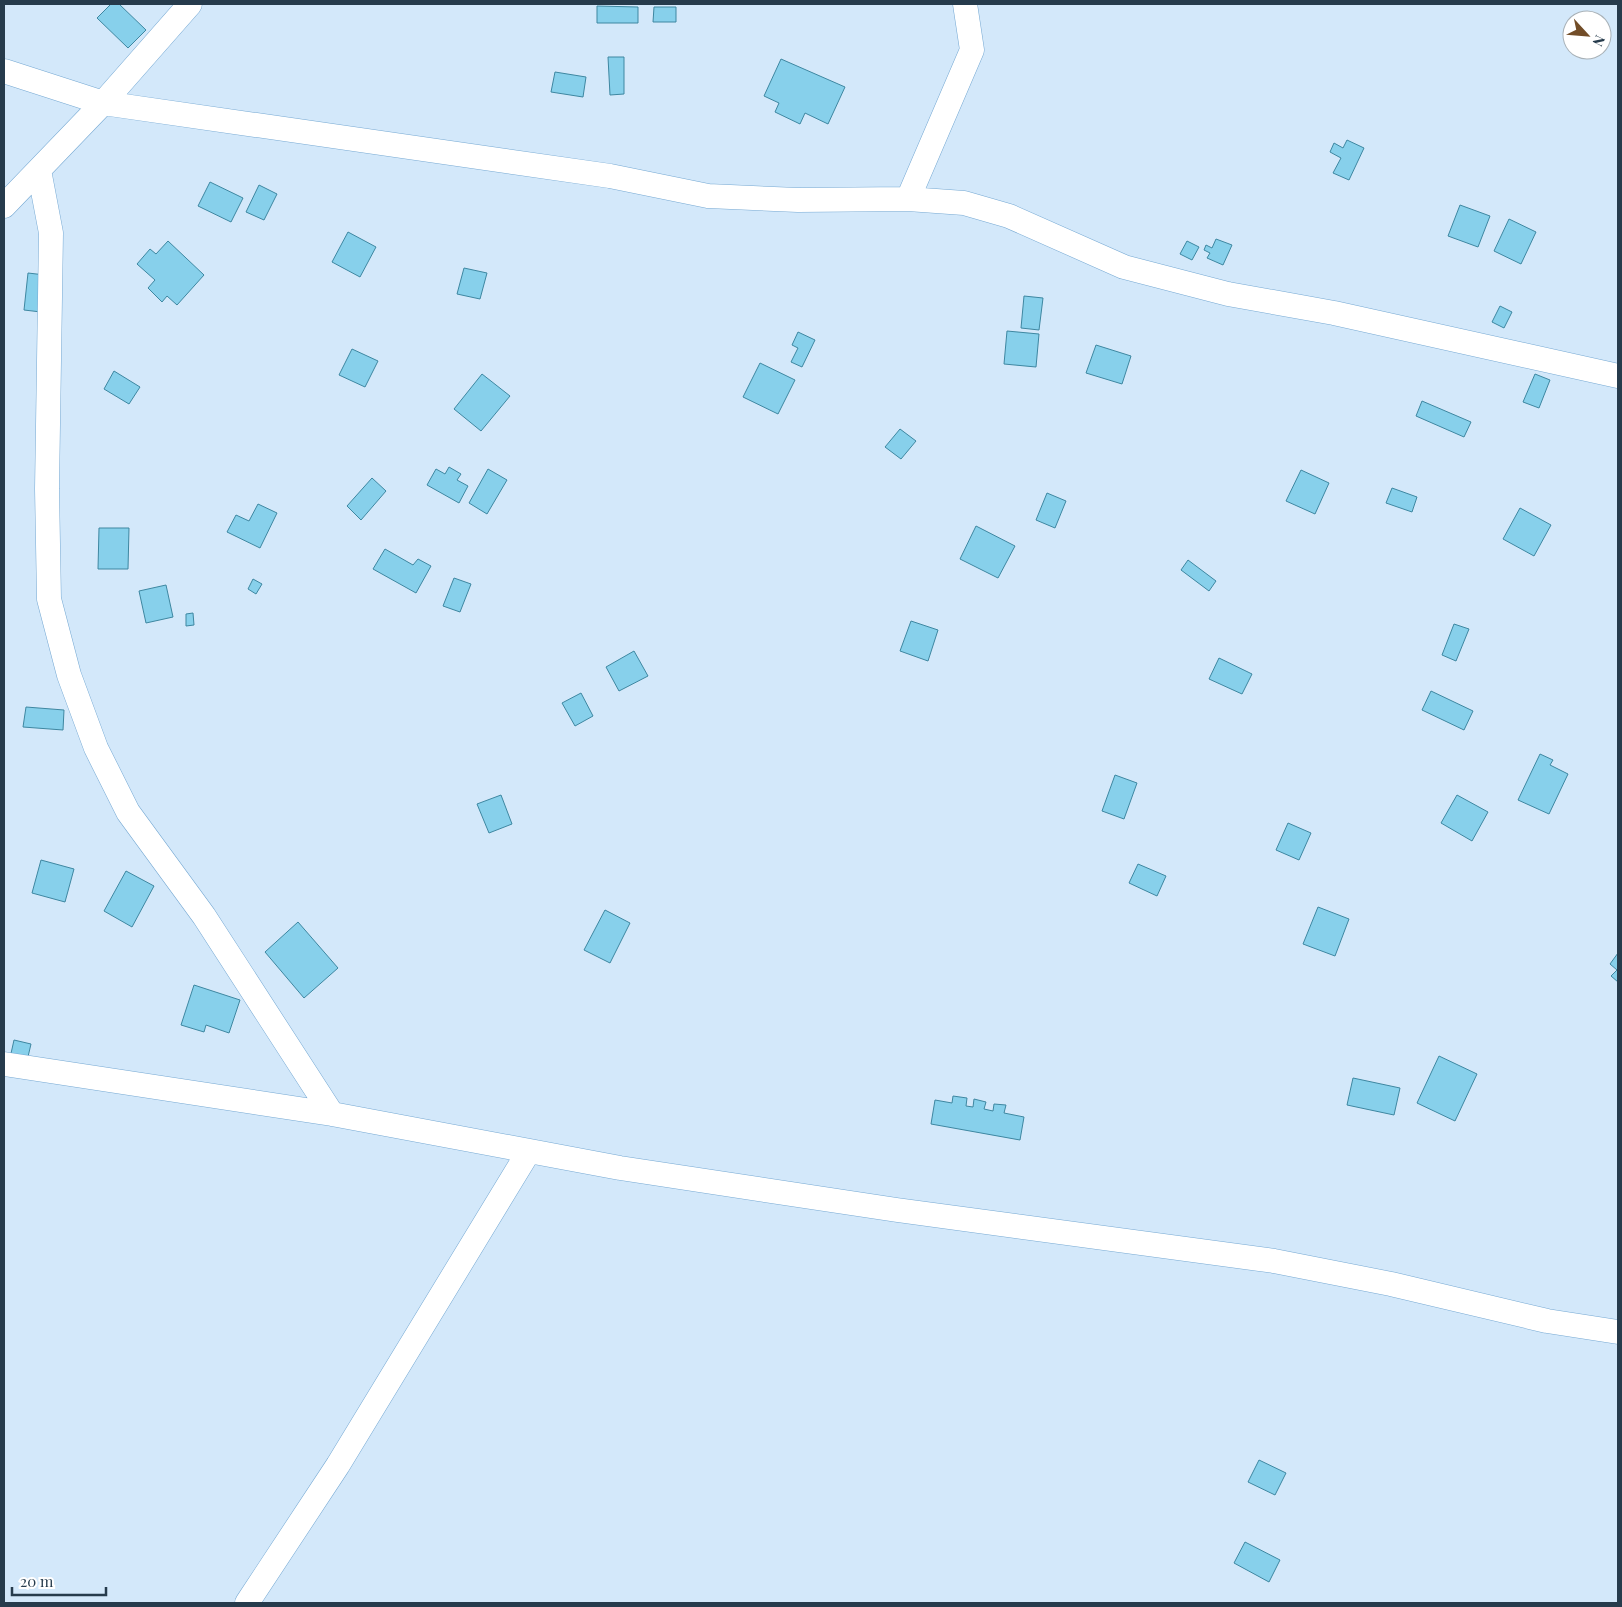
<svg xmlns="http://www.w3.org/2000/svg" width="1622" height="1607" font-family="'Playfair Display',serif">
	<rect width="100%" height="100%" fill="#d3e8fa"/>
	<path fill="#87d0eb" stroke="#3e87a1" d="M111,4H119L146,30L128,48L97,18Z
		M597,6L638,7V23H597Z
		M654,7H676V22H653Z
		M608,57H624V94L610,95Z
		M781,59L845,87L828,124L805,113L800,124L775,112L779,103L764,96Z
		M555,72L586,77L583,97L551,92Z
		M1347,140L1364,148L1349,180L1333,173L1341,158L1330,152L1334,143L1343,148Z
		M210,182L243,198L231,222L198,206Z
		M259,185L277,194L264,220L246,212Z
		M1460,205L1490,216L1478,247L1448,236Z
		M1509,219L1536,232L1521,264L1494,251Z
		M348,232L376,247L360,277L332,262Z
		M1216,239L1232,245L1223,265L1207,258L1210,253L1204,250L1206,245L1212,248Z
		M168,241L204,275L177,305L167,296L162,302L148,288L155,280L137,264L150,249L156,254Z
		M1187,241L1199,247L1192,260L1180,254Z
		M464,268L487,273L480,299L457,294Z
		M28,273L45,275L41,312L24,310Z
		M1024,296L1043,298L1039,330L1021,328Z
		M1500,306L1512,312L1504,328L1492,322Z
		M1007,331L1039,334L1036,367L1004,364Z
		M798,332L815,340L802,367L791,362L798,348L792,345Z
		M1096,345L1131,356L1122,384L1086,373Z
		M352,349L378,361L365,387L339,375Z
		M760,363L795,380L778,414L743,397Z
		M114,371L140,387L129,404L104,389Z
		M482,374L510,396L481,431L454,409Z
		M1535,374L1550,380L1539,408L1523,402Z
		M1422,401L1471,422L1464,437L1416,416Z
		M900,429L916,441L901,459L885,447Z
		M449,467L461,474L457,480L468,486L459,503L427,485L436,469L445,474Z
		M488,469L507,480L487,514L469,503Z
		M1301,470L1329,483L1315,514L1286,501Z
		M372,478L386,491L361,520L347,506Z
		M1392,488L1417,497L1412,512L1386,503Z
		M1047,493L1066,501L1055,528L1036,520Z
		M258,504L277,513L260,548L227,532L236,515L249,521Z
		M1520,508L1551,525L1534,556L1503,539Z
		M976,526L1015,546L998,578L960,559Z
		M99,528H129L128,569H98Z
		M385,549L413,565L418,559L431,566L416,593L373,569Z
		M1188,560L1216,581L1209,591L1181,570Z
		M454,578L471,584L460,612L443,606Z
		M253,579L262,584L256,594L248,589Z
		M166,585L173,617L146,623L139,591Z
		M193,613L194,625L186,626V614Z
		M911,621L938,630L928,661L900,651Z
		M1454,624L1469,629L1456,661L1442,655Z
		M634,651L648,676L619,691L606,667Z
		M1219,658L1252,674L1242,694L1209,679Z
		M1431,691L1473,711L1464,730L1422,710Z
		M581,693L593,716L575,726L562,703Z
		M26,707L64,710L63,730L23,727Z
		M1540,754L1553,760L1550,765L1568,774L1549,814L1518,800Z
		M1115,775L1137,783L1124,819L1102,811Z
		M501,795L512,824L489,833L477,804Z
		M1457,795L1488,812L1472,841L1441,823Z
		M1288,823L1311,833L1299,860L1276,850Z
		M41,860L74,869L65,902L32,893Z
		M1138,864L1166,876L1157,896L1129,883Z
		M126,871L154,886L132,927L104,911Z
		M1318,907L1349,919L1335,956L1303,944Z
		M605,910L630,923L610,963L584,950Z
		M298,922L338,968L304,998L265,952Z
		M1618,953V982L1611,976L1617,970L1610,964Z
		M194,985L240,1000L229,1033L206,1025L204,1032L181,1025Z
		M14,1040L31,1044L27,1061L10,1058Z
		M1439,1056L1477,1074L1455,1121L1417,1103Z
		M1353,1078L1400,1088L1394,1115L1347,1105Z
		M953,1096L967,1098L966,1106L973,1107L974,1099L986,1102L984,1109L993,1111L994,1104L1006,1105L1004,1113L1024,1117L1020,1140L931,1124L935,1100L952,1103Z
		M1259,1460L1286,1473L1275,1495L1248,1482Z
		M1245,1542L1280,1560L1269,1582L1234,1563Z"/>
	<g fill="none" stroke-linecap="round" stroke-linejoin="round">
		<g stroke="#76a9d3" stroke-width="25">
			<path id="street" d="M4,71L103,103L610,176L708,196L798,200L908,199L964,203L1009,216L1124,267L1228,294L1334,313L1618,376
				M39,170L51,233L47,489L49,599L69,675L96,748L128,812L204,916L332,1114
				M908,199L972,50L965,4
				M4,206L103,103L190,4
				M4,1064L332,1114L620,1168L897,1210L1274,1261L1391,1284L1547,1321L1618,1332
				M247,1603L338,1465L529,1151"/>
		</g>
		<use href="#street" stroke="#fff" stroke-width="24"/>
	</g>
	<rect width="1622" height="1607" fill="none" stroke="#263b4c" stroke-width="10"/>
	<g transform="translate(1587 35) rotate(116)"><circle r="24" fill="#ffffff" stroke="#a8b1b7"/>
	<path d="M0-4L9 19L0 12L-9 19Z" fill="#724d28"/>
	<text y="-8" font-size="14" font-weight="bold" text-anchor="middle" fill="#263b4c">N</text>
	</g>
	<path d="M12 1587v8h94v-8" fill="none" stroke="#263b4c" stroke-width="2.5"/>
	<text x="20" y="1587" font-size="15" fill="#263b4c" stroke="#ffffff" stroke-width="4" paint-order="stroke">20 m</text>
</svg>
